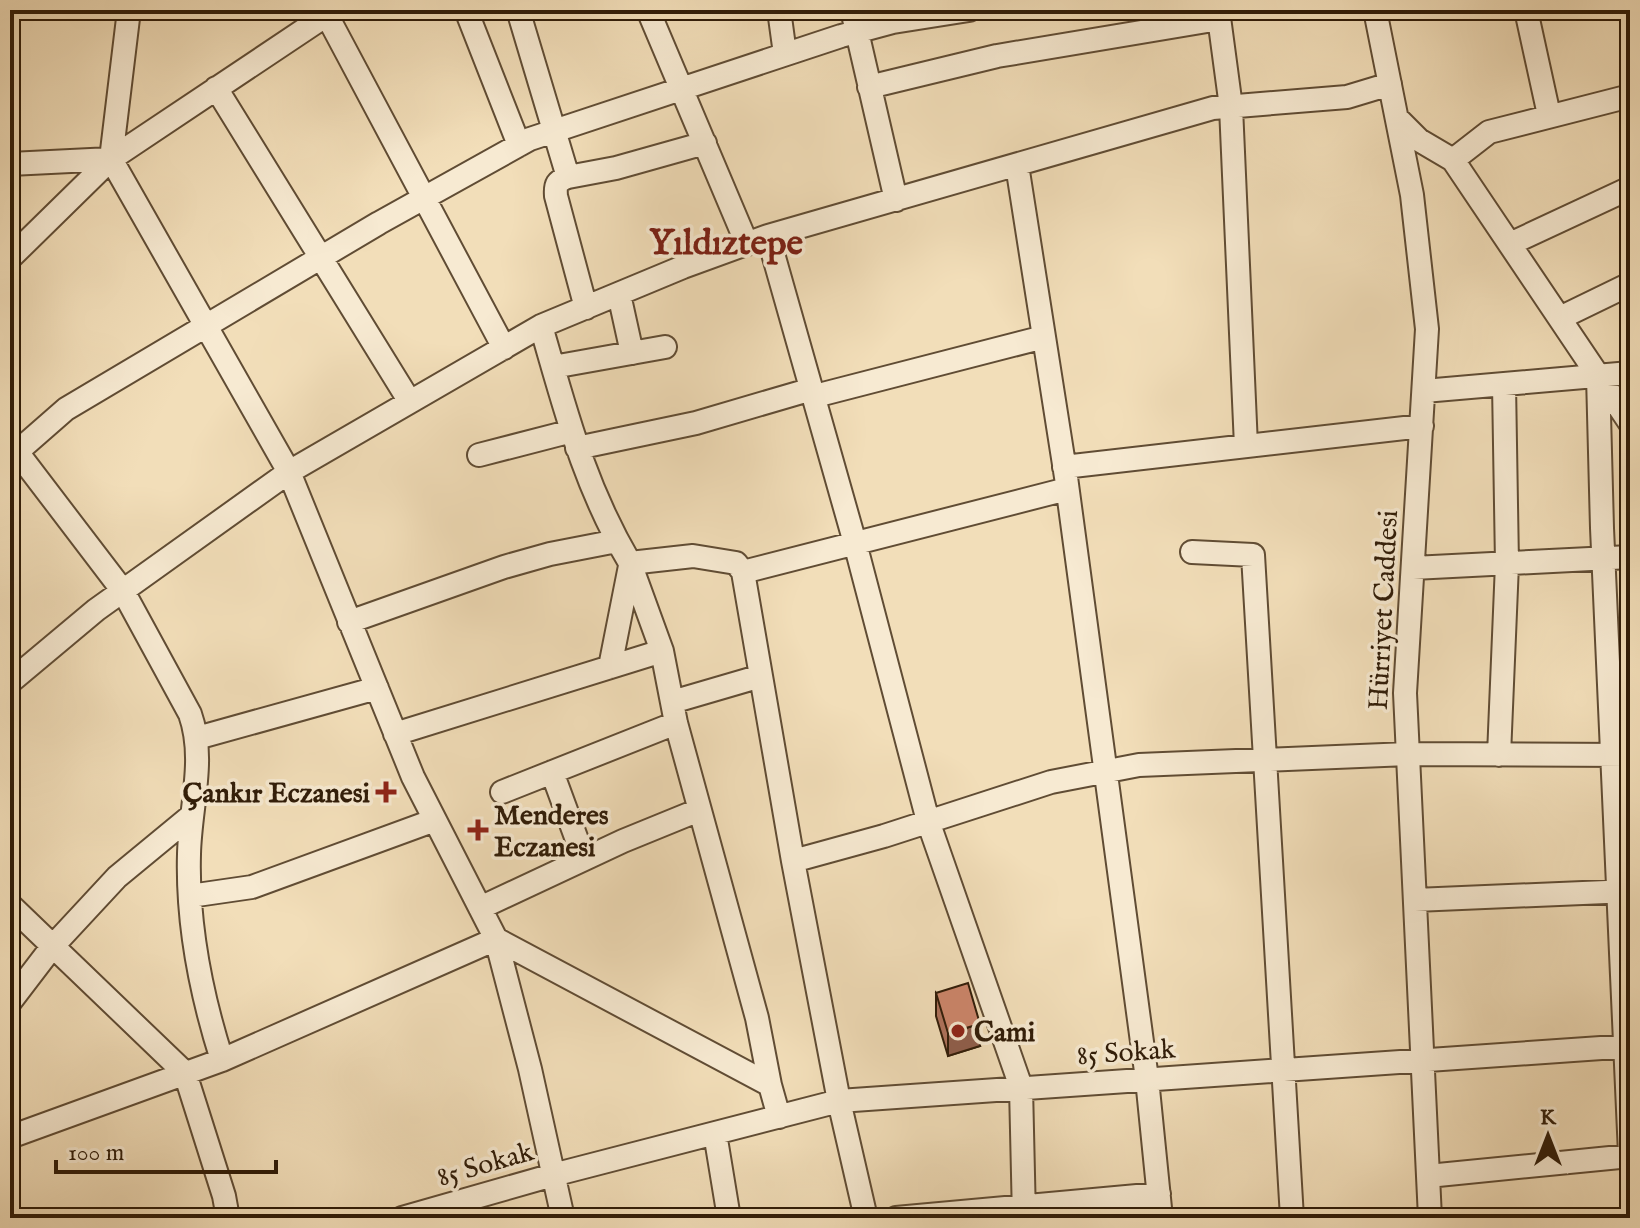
<svg xmlns="http://www.w3.org/2000/svg" width="1640" height="1228" font-family="'IM FELL English',serif">
	<rect width="100%" height="100%" fill="#f2deb9"/>
	<filter id="stains"><feTurbulence type="fractalNoise" baseFrequency=".0025" numOctaves="4"/><feColorMatrix values="0 0 0 0 .2 0 0 0 0 .09 0 0 0 0 .02 0 0 0 .5 -.17"/></filter>
	<radialGradient id="worn" r=".72"><stop offset=".6" stop-color="#630" stop-opacity="0"/><stop offset="1" stop-color="#630" stop-opacity=".3"/></radialGradient>
	<g fill="none" stroke-linecap="round" stroke-linejoin="round">
		<g stroke="#604c34" stroke-width="26">
			<path id="minor" d="M129,10L111,159L289,472L413,777L496,939L530,1069L563,1218
				M324,10L504,348
				M466,10L519,145
				M518,10L568,177C557,181 555,184 556,196L586,308
				M648,10L747,244
				M779,10L785,54
				M852,10L896,200
				M1218,10L1231,107L1246,446
				M1375,10L1412,195L1427,329L1405,693L1430,1218
				M1526,10L1549,115
				M869,87L997,56L1219,19
				M216,88L410,402
				M1397,118L1419,140L1453,160L1630,423
				M1453,160L1489,132L1630,96
				M10,164L111,159
				M1017,165L1066,477L1147,1079L1161,1218
				M568,177L616,168L705,143
				M768,236L855,543L928,821L1021,1087L1024,1218
				M1510,244L1630,188
				M10,258L111,159L334,10
				M619,294L632,353
				M1560,318L1630,284
				M541,326C566,412 584,485 630,563L693,556L736,563L743,572L793,861L839,1101L866,1218
				M553,367L665,347
				M1598,376L1602,528L1630,1154
				M1424,391L1630,373
				M815,396L1044,337
				M577,448L696,423L812,389
				M17,452L123,591L190,714C206,759 190,807 189,854C187,924 201,994 222,1060
				M479,455L572,431
				M10,458L66,409L379,223L530,139L841,36L893,22L969,10
				M1064,467L1422,426
				M1192,552L1253,555L1292,1218
				M630,563L662,651L676,723L757,1018L770,1085
				M1413,568L1630,557
				M743,572L1067,489
				M349,622L504,567L550,554L617,541
				M610,667L630,566
				M10,682L96,610L289,472L541,326L683,267L768,236L1213,108L1347,97L1390,84
				M672,702L761,676
				M395,734L662,651
				M197,738L377,688
				M1499,755L1507,564L1504,384
				M552,772L584,859
				M502,792L676,723
				M793,861L884,836L1051,782L1139,765L1408,754L1630,755
				M190,896L252,887L435,820
				M1415,900L1630,891
				M10,905L185,1073L224,1196L228,1218
				M480,908L623,841L699,810
				M10,1002L52,947L117,877L191,816
				M715,1133L729,1218
				M10,1137L222,1060L496,939L770,1085L779,1117
				M1428,1176L1630,1156
				M402,1218L553,1175L839,1101L1630,1046
				M896,1218L1159,1194"/>
		</g>
		<use href="#minor" stroke="#f7ead2" stroke-width="22"/>
	</g>
	<path fill="#b0735d" stroke="#301c08" stroke-width="2" d="M936,993L980,1046L948,1056L936,1016Z"/>
	<path fill="#905e4c" stroke="#301c08" stroke-width="2" d="M980,1024V1046L948,1056V1033Z"/>
	<path fill="#cd866c" stroke="#301c08" stroke-width="2" d="M968,983L980,1024L948,1033L936,993Z"/>
	<g fill="#8f2418" stroke="#f7ead2" stroke-width="3">
		<path d="M382 780h8v8h8v8h-8v8h-8v-8h-8v-8h8z"/>
		<path d="M474 818h8v8h8v8h-8v8h-8v-8h-8v-8h8z"/>
		<circle cx="958" cy="1031" r="8"/>
	</g>
	<g text-anchor="middle" stroke-width="7" stroke-linejoin="round" paint-order="stroke">
		<g font-size="28" fill="#301c08" stroke="#f7ead2">
			<text transform="translate(1382 610) rotate(-87)" y="10">Hürriyet Caddesi</text>
			<text transform="translate(1126 1051) rotate(-4)" y="10">85 Sokak</text>
			<text transform="translate(485 1163) rotate(-16)" y="10">85 Sokak</text>
		</g>
		<g font-size="28" font-weight="bold" fill="#301c08" stroke="#f7ead2" text-anchor="start">
			<text x="370" y="802" text-anchor="end">Çankır Eczanesi</text>
			<text x="494" y="824">Menderes<tspan x="494" dy="32">Eczanesi</tspan></text>
			<text x="974" y="1041">Cami</text>
		</g>
		<g font-size="36" font-weight="bold" fill="#7a1f14" stroke="#f7ead2">
			<text x="726" y="254">Yıldıztepe</text>
		</g>
	</g>
	<rect width="1640" height="1228" fill="none" stroke="#f2deb9" stroke-width="40"/>
	<rect x="12" y="12" width="1616" height="1204" fill="none" stroke="#301c08" stroke-width="4"/>
	<rect x="20" y="20" width="1600" height="1188" fill="none" stroke="#301c08" stroke-width="2"/>
	<g transform="translate(1548 1136)" stroke="#f7ead2" stroke-width="6" paint-order="stroke">
	<path d="M0-6L14 30L0 20L-14 30Z" fill="#301c08"/>
	<text y="-12" font-size="22" font-weight="bold" text-anchor="middle" fill="#301c08">K</text>
	</g>
	<path d="M56 1160v12h220v-12" fill="none" stroke="#301c08" stroke-width="4"/>
	<text x="68" y="1160" font-size="24" fill="#301c08" stroke="#f7ead2" stroke-width="6" paint-order="stroke">100 m</text>
	<rect width="100%" height="100%" filter="url(#stains)"/>
	<rect width="100%" height="100%" fill="url(#worn)"/>
</svg>
